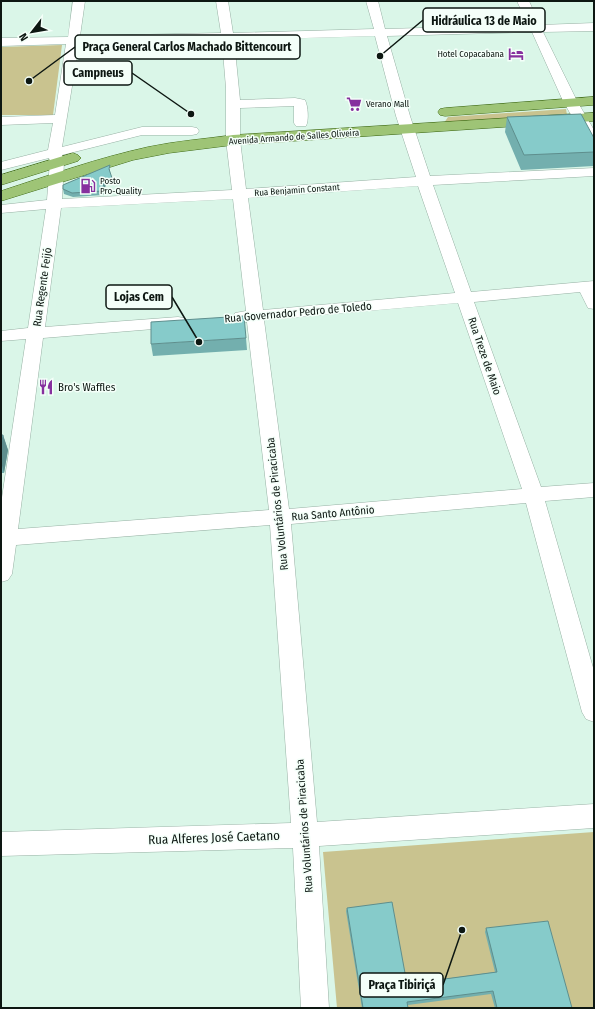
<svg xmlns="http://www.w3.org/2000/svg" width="595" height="1009" font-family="'Fira Sans Condensed',sans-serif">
	<rect width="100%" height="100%" fill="#daf6e8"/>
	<path fill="#c9c38f" d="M62,45L53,115H1V47Z
		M566,109L567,115L444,123L448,117Z
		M594,832V1008H337L323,852Z"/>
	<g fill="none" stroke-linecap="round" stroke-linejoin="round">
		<g stroke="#97b1a4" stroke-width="1">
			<path id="minor" d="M73,1H85L80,36L221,33L216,1H228L233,33L374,29L366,1H378L385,29L528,25L517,1H529L540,25L594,23V31L543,32L577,101L594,130V146L589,145L587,142L563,101L532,32L387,36L410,116L430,176L594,168V176L433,185L471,292L594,281V309L588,308L580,292L474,302L541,487L594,483V497L545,501L594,671V722L586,719L582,712L526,503L291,524L317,822L594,804V828L319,846L329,1008H301L293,848L1,856V832L291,823L270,525L16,545L12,574L8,580L1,582V504L26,339L1,341V331L28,328L46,209L1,213V205L47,200L50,162L49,158L1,170V162L48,150L53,123L1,125V117L55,115L66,44L1,46V38L68,37ZM375,36L396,116L416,177L246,189L240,140V108L294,106V123L296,126H306C309,120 308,106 305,100L295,98L240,100L234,40ZM222,40L226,88V140L232,190L62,199L64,162L62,155L142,135H192L197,134L199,131L197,128L192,127H142L62,147L79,44ZM418,186L455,293L263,310L248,198ZM233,199L246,311L235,313L233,317L235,321L247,322L269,510L18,529L43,338L178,327L184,326L186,322L184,318L178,317L45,327L61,208ZM458,303L522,489L289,509L264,320Z"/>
		</g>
		<g stroke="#426d18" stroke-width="1">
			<path id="major" d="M594,97V105L445,116L440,115L438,112L440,109L445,108Z
				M594,113V121L233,145L169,153L133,160L1,201V191C50,175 98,158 148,147C176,141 205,139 233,135Z
				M73,153L78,155L81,158L78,161L1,185V175Z"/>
		</g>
		<use href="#minor" fill="#fff" fill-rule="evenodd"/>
		<use href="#major" fill="#9ec476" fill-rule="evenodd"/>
	</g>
	<path fill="#73afae" d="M507,117L594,138V166L521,170L505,132Z
		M110,169V172L112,182L106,184L103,195L73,197L64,194L63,189Z
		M246,338L247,350L153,356L151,344Z
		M1,435H3L8,450L4,473H1Z
		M347,908L407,984L495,972L485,932L486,928L572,1008H495L491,994L408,1005V1008H362L346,911Z"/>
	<path fill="#5e8e8d" d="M112,178V182L106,184L103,195L102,191L105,180Z
		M3,435L8,450L4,473L1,462V449Z"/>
	<path fill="#86cbca" stroke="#5e8e8d" d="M581,114L594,138V152L524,155L507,117Z
		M110,165L109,169L112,178L105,180L102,191L72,193L63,189V185Z
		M244,316L246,338L151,344V322Z
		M1,435H3L1,449Z
		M392,902L407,984L497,972L486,928L548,921L572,1008H497L493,991L407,1002L408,1008H363L347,908Z"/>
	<defs>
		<g id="hotel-bare" transform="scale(1.2)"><path d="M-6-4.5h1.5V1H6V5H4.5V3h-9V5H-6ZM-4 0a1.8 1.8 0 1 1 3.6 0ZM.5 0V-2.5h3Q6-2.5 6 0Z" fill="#86309e" stroke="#f4fff9" stroke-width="2.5" paint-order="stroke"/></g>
		<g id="supermarket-bare" transform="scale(1.2)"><path d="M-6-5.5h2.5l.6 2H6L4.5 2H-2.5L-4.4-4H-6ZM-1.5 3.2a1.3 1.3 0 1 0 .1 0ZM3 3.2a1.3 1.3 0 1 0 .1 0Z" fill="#86309e" stroke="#f4fff9" stroke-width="2.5" paint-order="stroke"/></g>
		<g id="fuel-bare" transform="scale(1.2)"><path d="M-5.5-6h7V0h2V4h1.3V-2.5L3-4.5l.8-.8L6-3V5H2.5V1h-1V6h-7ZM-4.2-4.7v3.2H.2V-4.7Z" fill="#86309e" stroke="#f4fff9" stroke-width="2.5" paint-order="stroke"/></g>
		<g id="restaurant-bare" transform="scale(1.2)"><path d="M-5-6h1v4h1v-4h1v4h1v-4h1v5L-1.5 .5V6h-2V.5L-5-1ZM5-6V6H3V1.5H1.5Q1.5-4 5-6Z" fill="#86309e" stroke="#f4fff9" stroke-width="2.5" paint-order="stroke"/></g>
	</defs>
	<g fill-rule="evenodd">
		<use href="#hotel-bare" x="516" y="54"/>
		<use href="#supermarket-bare" x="354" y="104"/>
		<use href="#fuel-bare" x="88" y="186"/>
		<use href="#restaurant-bare" x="46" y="387"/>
	</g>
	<g text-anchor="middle" stroke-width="3" stroke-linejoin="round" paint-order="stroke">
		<g font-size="9" fill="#0d1712" stroke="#f4fff9" text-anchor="start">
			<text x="504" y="57" text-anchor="end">Hotel Copacabana</text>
			<text x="366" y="107">Verano Mall</text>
			<text x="100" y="184">Posto<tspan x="100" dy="10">Pro-Quality</tspan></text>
		</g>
		<g font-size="9" fill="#0d1712" stroke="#f4fff9">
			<text transform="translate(294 137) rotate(-4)" y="3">Avenida Armando de Salles Oliveira</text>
			<text transform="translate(297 190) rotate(-4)" y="3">Rua Benjamin Constant</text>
		</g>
		<g font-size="11" fill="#0d1712" stroke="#f4fff9">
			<text transform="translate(42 287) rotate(-82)" y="4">Rua Regente Feijó</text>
			<text transform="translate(298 312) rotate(-5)" y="4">Rua Governador Pedro de Toledo</text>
			<text transform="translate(485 356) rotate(71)" y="4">Rua Treze de Maio</text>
			<text transform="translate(277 504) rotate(-96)" y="4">Rua Voluntários de Piracicaba</text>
			<text transform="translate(333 513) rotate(-5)" y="4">Rua Santo Antônio</text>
			<text transform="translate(304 826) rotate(-94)" y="4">Rua Voluntários de Piracicaba</text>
		</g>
		<g font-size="11" fill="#0d1712" stroke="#f4fff9" text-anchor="start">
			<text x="58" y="391">Bro's Waffles</text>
		</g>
		<g font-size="13" fill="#0d1712" stroke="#f4fff9">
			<text transform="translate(214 837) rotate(-2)" y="5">Rua Alferes José Caetano</text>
		</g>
	</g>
	<path fill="none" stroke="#0d1712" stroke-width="1.5" d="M380 56L423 20M29 81L75 47M191 114L132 73M199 342L172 297M462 930L443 985"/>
	<g fill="#0d1712" stroke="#f4fff9" stroke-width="1.5">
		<circle cx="380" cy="56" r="4"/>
		<circle cx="29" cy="81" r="4"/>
		<circle cx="191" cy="114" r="4"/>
		<circle cx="199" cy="342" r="4"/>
		<circle cx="462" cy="930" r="4"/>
	</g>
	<g fill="#f4fff9" stroke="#0d1712" stroke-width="1.5">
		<rect x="423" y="8" width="122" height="24" rx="4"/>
		<rect x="75" y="35" width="225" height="24" rx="4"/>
		<rect x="64" y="61" width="68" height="24" rx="4"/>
		<rect x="106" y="285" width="66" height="24" rx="4"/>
		<rect x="360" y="973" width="83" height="24" rx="4"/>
	</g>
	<g font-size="12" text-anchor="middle" font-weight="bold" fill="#0d1712">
		<text x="484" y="25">Hidráulica 13 de Maio</text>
		<text x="187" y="51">Praça General Carlos Machado Bittencourt</text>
		<text x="98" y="77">Campneus</text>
		<text x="139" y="301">Lojas Cem</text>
		<text x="402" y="989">Praça Tibiriçá</text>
	</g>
	<rect width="595" height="1009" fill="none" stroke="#0d1712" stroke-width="4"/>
	<g transform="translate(32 32) rotate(239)" stroke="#f4fff9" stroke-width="3" paint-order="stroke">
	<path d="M0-3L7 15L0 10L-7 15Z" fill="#0d1712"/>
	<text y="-6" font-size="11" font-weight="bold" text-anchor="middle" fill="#0d1712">N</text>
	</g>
</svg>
